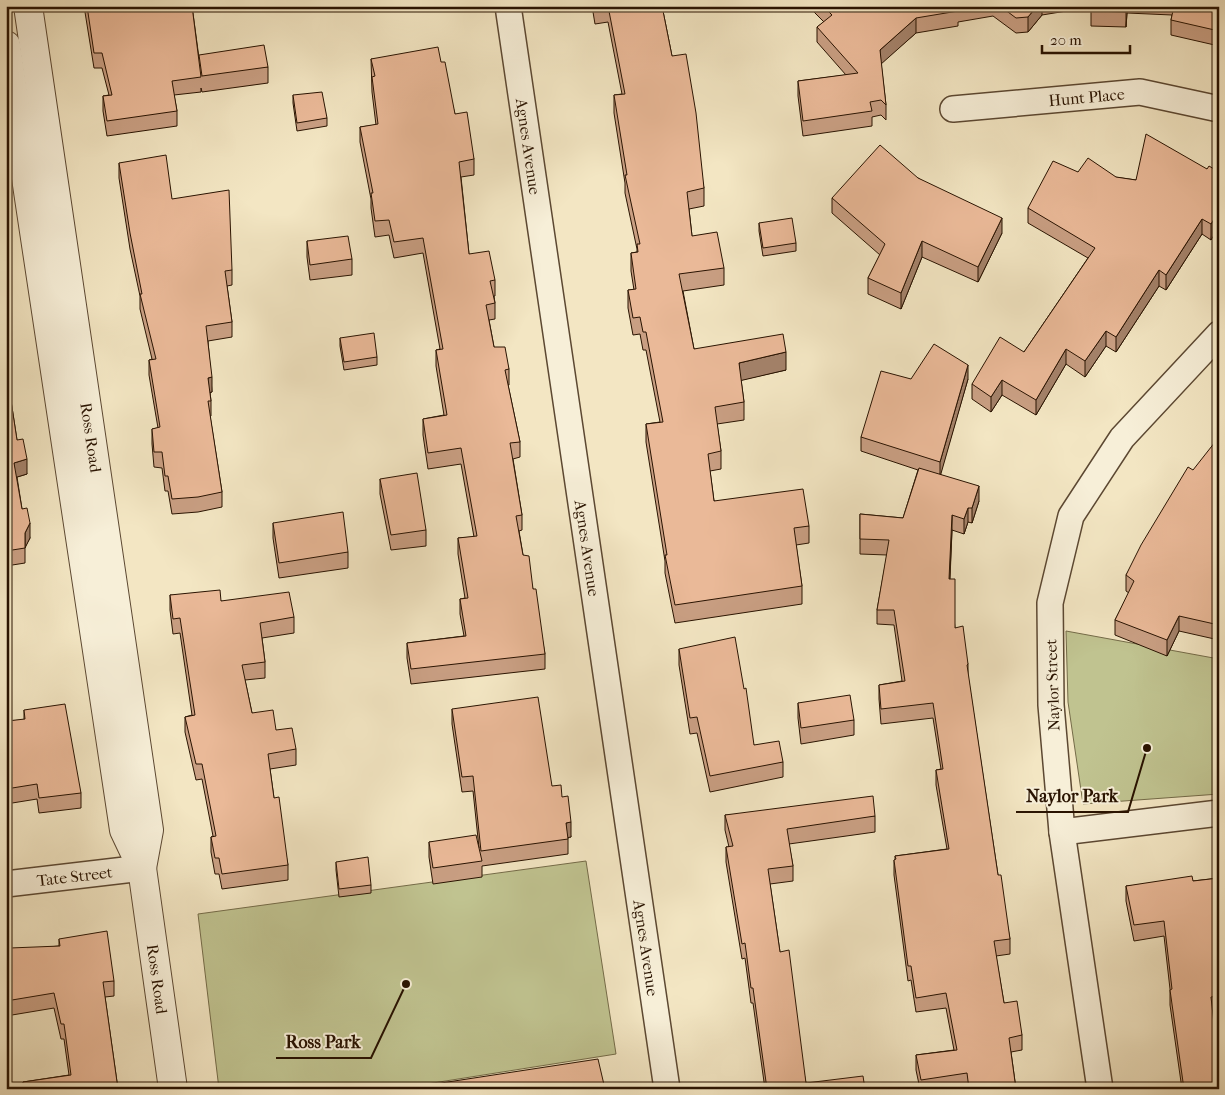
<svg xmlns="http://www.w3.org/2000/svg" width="1225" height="1095" font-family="'IM FELL French Canon',serif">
	<rect width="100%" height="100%" fill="#f3e6c3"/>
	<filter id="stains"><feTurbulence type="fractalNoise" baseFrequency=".004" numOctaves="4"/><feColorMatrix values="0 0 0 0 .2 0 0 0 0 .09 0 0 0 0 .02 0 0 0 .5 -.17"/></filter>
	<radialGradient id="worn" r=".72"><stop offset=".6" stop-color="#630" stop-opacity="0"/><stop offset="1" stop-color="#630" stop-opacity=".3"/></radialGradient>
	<path fill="#c0c390" stroke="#746b48" d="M1066,631L1219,659V794L1083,804L1068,702Z
		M586,861L616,1054L395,1089H219L198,914Z"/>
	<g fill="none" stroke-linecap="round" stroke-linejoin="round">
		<g stroke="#5c4832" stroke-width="28">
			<g id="minor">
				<path id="s1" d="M508,6L667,1089"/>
				<path id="s2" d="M953,109L1140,92L1219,109"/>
				<path d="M1062,832L1219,813"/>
				<path id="s3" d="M6,884L142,868"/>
				<path d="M1100,1089L1062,832L1051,705L1050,603L1071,516L1122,438L1219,334"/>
			</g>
		</g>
		<g stroke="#5c4832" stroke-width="30">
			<g id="tertiary">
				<path id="s4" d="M28,6L149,830L142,868"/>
				<path id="s5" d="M6,45L124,830L142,868L173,1089"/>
			</g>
		</g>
		<use href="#minor" stroke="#f7efd8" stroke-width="25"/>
		<use href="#tertiary" stroke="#f7efd8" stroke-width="28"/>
	</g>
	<path fill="#c99f83" stroke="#291301" d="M84,6H192L199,58L268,67V83L202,92L201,88V92L174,95L177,111V126L107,136L103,111V96L109,95L102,68H94Z
		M592,6H692L663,11L672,56L704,188V206L689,209L692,236L724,268V285L683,291L694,349L786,370L741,380L744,402V420L717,424L721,451V469L710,471L714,501L809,526V543L796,545L802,586V604L675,623L665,573V561L646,442V424L660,422L646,350H643L640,334L633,335L628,308V290H634L631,271V253L637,252V249L625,193V183L614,113V95L622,94L608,22L595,24Z
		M812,6H1219V46L1171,35V20L1172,15L1127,13L1126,27L1091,26V7L1042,15L1028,32L1016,33L993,16L958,22V26L916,33L881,63L886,105V120L881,115L872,117V126L803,136L798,96V81L846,75L817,42V27L824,22L812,10Z
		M371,59L441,62L455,114L474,159V175L461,177L469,254L495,280V296H494L495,303V319L489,320L494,347L509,369V385H508L520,442V457L513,459L522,515V530L519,531L523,555L533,589L545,654V669L411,684L407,658V643L464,636L460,614V599L465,598L458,554V538L474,537L461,464L428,469L423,435V419L444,415L436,366V350L440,349L423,253L394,258L389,235L375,237L371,208V199L360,142V127L376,125L372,92Z
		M293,95L327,118V126L297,131L293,103Z
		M119,163L172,199L232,270V285L227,286L232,322V337L208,341L212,392H210L211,401V416H210L222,492V507L198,512L172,514L168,491H165L162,468L154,467L152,444V429L158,428L149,375V360L152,359L140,309V296L130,249L119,178Z
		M1207,169L1219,172L1211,240L1202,234L1166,290L1159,286L1116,352L1106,346L1085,377L1066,364L1036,415L1002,395L991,412L972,399V384L1024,352L1088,258L1028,223V208L1078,172L1136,180Z
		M918,178L1002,233L978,282L922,257L901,309L868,294V278L880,255L832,213V198Z
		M759,223L796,243V251L763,256L759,231Z
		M307,241L352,259V275L310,280L307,257Z
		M340,338L377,357V365L344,370L340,346Z
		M6,368L17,440L27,474L17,477L22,509L30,538L25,547V563L6,566Z
		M911,379H968L940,474L979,501L972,523L968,522L964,534L952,530L950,579L955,628L968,664V676L998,875L1010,939V954L996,956L1004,1003L1022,1035V1050L1011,1052L1016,1089H967V1088L960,1089H920L916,1070V1055L954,1050L946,1008L916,1012L911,980L908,981L894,875V860H895V856L947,849L936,785V770L941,769L933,718L881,724L879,699V685L902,681L894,625L877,624V610L887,555L860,554V514L903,518L918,470L861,451V437Z
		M1219,437V640L1179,631L1167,656L1115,635V620L1129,593L1126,591V575Z
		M380,479L426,530V546L391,550L380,494Z
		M273,523L348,552V568L279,578L273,538Z
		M170,595L221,601L294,617V633L262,638L265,662V678L245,680L252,713L276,730L296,749V765L270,769L274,798L288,865V880L222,889L219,874H215L211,852V837L213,836L202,779L196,780L185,732V717L192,715L180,633L173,634L170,610Z
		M679,649L754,745L783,762V777L710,792L697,733L690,734L679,665Z
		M798,703L854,720V735L801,744L798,718Z
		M452,709L552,786L562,797L571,837H568V854L482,866V877L433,884L429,857V842L479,848L473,791L462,792L452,724Z
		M24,710L81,793V808L39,813L37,799L6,804V736H7V721L24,720Z
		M725,815L875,816V832L789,844L793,866V881L770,884L780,952L806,1083L765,1089L753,1003H751L745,958L742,959L726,862V847H729L725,830Z
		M336,862L371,885V893L339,897L336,870Z
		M1219,878V1012H1213L1219,1089H1182L1170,1005V989L1164,936L1134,941L1126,901V886L1193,881Z
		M59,939L114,981V996L105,997L118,1089H23V1082L69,1075L64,1039H61L54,1008L6,1016V951L59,946Z"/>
	<path fill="#a4826a" stroke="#291301" d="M1037,6H1042V15L1028,32V17Z
		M1127,6V13L1126,27V12Z
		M916,18V33L880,65V50Z
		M1219,211V227L1211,240V224Z
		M1002,218V233L978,282V267Z
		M1202,219V234L1166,290V275Z
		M922,241V257L901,309V293Z
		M1159,270V286L1116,352V337Z
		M1106,331V346L1085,377V361Z
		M1066,349V364L1036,415V400Z
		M786,352V370L739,381V363Z
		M968,365V379L940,477V462Z
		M212,377V392L208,393V378Z
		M1002,380V395L991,412V397Z
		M27,459V474L14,478V463Z
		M979,486V501L972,523V508Z
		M968,508V522L964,534V519Z
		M952,515V530L949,594V579Z
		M30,523V538L25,548V533Z
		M1179,616V631L1167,656V640Z
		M571,822V837L566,838V823Z"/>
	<path fill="#eab998" stroke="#291301" d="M87,6H192L201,77L172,81L177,111L107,121L103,96L112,95L102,53H94Z
		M608,6H662L672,56L686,54L696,113L704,188L687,192L692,236L717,232L724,268L679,274L694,349L783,334L786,352L739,363L744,402L715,407L721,451L708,454L714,501L803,489L809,526L794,528L802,586L675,605L665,555H667L646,424L663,422L646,332H643L640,317L633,318L628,290L636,289L631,253L638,252L637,244H640L625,175H627L614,95L625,94Z
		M823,6H964L958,8V11L916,18L880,50L886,105L881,100L870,102L872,111L803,121L798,81L858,73L817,27L832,15Z
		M1000,6H1037L1028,17L1016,18Z
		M1091,6H1127L1126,12L1091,11Z
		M1174,6H1219V31L1171,20Z
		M264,45L268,67L202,76L199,55Z
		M438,47L441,62H445L455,114L467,112L474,159L459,162L469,254L489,251L495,280L490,281L495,303L486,305L494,347H505L509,369L505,370L520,442L510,443L522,515L516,516L523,555L529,556L533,589H536L545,654L411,669L407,643L466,636L460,599L468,598L458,538L477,536L461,448L428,453L423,419L447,415L436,350L443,349L423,238L394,242L389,220L375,221L371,193H373L360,127L378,124L372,77L375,76L371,59Z
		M322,92L327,118L297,123L293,95Z
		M1146,134L1207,169L1209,166L1219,172V211L1211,224L1202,219L1166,275L1159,270L1116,337L1106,331L1085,361L1066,349L1036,400L1002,380L991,397L972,384L1000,337L1024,352L1095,248L1028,208L1053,161L1078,172L1088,158L1116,177L1136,180Z
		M880,145L918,178L1002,218L978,267L922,241L901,293L868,278L885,244L832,198Z
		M166,155L172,199L229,190L232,270L225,271L232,322L206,326L212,377L208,378L211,401H208L222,492L198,497L172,499L168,476H165L162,452H154L152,429L160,427L149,360L156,359L140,294H142L130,233L119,163Z
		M792,218L796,243L763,248L759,223Z
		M348,236L352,259L310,265L307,241Z
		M374,333L377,357L344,362L340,338Z
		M934,344L968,365L940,462L861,437L881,371L911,379Z
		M6,368L17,440L23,439L27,459L14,463L22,509L27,508L30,523L25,533V548L6,551Z
		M1219,437V625L1179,616L1167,640L1115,620L1134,581L1126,575L1141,545L1188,467L1193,470Z
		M919,468L979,486L972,508H968L964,519L952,515L949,579H955V628L963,626L968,664L967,665L998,875H1001L1010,939L994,941L1004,1003L1017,1001L1022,1035L1009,1038L1016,1089H969L967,1073L921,1080L916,1055L957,1050L946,993L916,998L911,966H908L894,860L896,859L895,856L949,849L936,770L943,769L933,703L881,709L879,685L905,681L894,610H877L889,540L860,539V514L903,518Z
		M417,473L426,530L391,535L380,479Z
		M343,512L348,552L279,563L273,523Z
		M220,590L221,601L289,592L294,617L260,623L265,662L242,665L252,713L273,710L276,730L292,728L296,749L268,754L274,798L279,797L288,865L222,874L219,858H215L211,837L216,836L202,764H196L185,717L195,715L180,618L173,619L170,595Z
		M735,637L744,689L746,688L754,745L779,741L783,762L710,776L697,717L690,718L679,649Z
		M850,695L854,720L801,728L798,703Z
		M538,697L552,786L561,785L562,797L568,796L571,822L566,823L568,839L481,851L473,776L462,777L452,709Z
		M65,704L81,793L39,798L37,784L6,789V736L9,737L7,721L25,719L24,710Z
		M873,796L875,816L787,829L793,866L768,869L780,952L789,950L806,1083L863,1076L865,1089H766H767L753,988H751L745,943L742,944L726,847L733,846L725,815Z
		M476,835L482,861L433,868L429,842Z
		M368,857L371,885L339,889L336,862Z
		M1192,876L1193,881L1219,878V996L1211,997L1216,1043H1219V1089H1184L1170,990L1172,989L1164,921L1134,925L1126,886Z
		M107,931L114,981L103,982L118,1089H24L23,1082L71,1075L64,1024H61L54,993L6,1001V951H11L10,948L60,946L59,939Z
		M598,1059L605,1089H402Z"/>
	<g text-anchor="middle" stroke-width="4" stroke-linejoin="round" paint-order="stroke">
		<g font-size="16" fill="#291301" stroke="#f7efd8">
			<text dy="6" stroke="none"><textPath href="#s2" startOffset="134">Hunt Place</textPath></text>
			<text dy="6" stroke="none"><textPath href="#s1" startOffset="142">Agnes Avenue</textPath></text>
			<text dy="6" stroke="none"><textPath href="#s4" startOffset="436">Ross Road</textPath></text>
			<text dy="6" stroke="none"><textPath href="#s1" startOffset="548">Agnes Avenue</textPath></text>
			<text transform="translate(1052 685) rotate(-92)" y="6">Naylor Street</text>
			<text dy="6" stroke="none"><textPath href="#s3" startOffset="69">Tate Street</textPath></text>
			<text dy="6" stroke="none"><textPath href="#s1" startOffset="952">Agnes Avenue</textPath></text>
			<text dy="6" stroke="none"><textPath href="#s5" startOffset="948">Ross Road</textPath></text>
		</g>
	</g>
	<path fill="none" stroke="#291301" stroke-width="2" d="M1147 748L1128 812H1016M406 984L371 1058H276"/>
	<g fill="#291301" stroke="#f7efd8" stroke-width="2">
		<circle cx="1147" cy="748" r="5"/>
		<circle cx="406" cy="984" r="5"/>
	</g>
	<g font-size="18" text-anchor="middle" font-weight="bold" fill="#291301" stroke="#f7efd8" stroke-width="4" stroke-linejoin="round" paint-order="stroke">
		<text x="1072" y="802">Naylor Park</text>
		<text x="323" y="1048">Ross Park</text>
	</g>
	<rect width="1225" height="1095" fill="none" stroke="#f3e6c3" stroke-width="25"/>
	<rect x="8" y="8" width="1210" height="1080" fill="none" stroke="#291301" stroke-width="2.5"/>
	<rect x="12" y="12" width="1200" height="1070" fill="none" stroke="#291301"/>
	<path d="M1042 45v8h88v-8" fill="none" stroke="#291301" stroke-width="2.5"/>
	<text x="1050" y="45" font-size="15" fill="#291301" stroke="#f7efd8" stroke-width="4" paint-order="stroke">20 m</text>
	<rect width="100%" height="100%" filter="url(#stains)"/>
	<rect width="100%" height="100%" fill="url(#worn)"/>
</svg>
